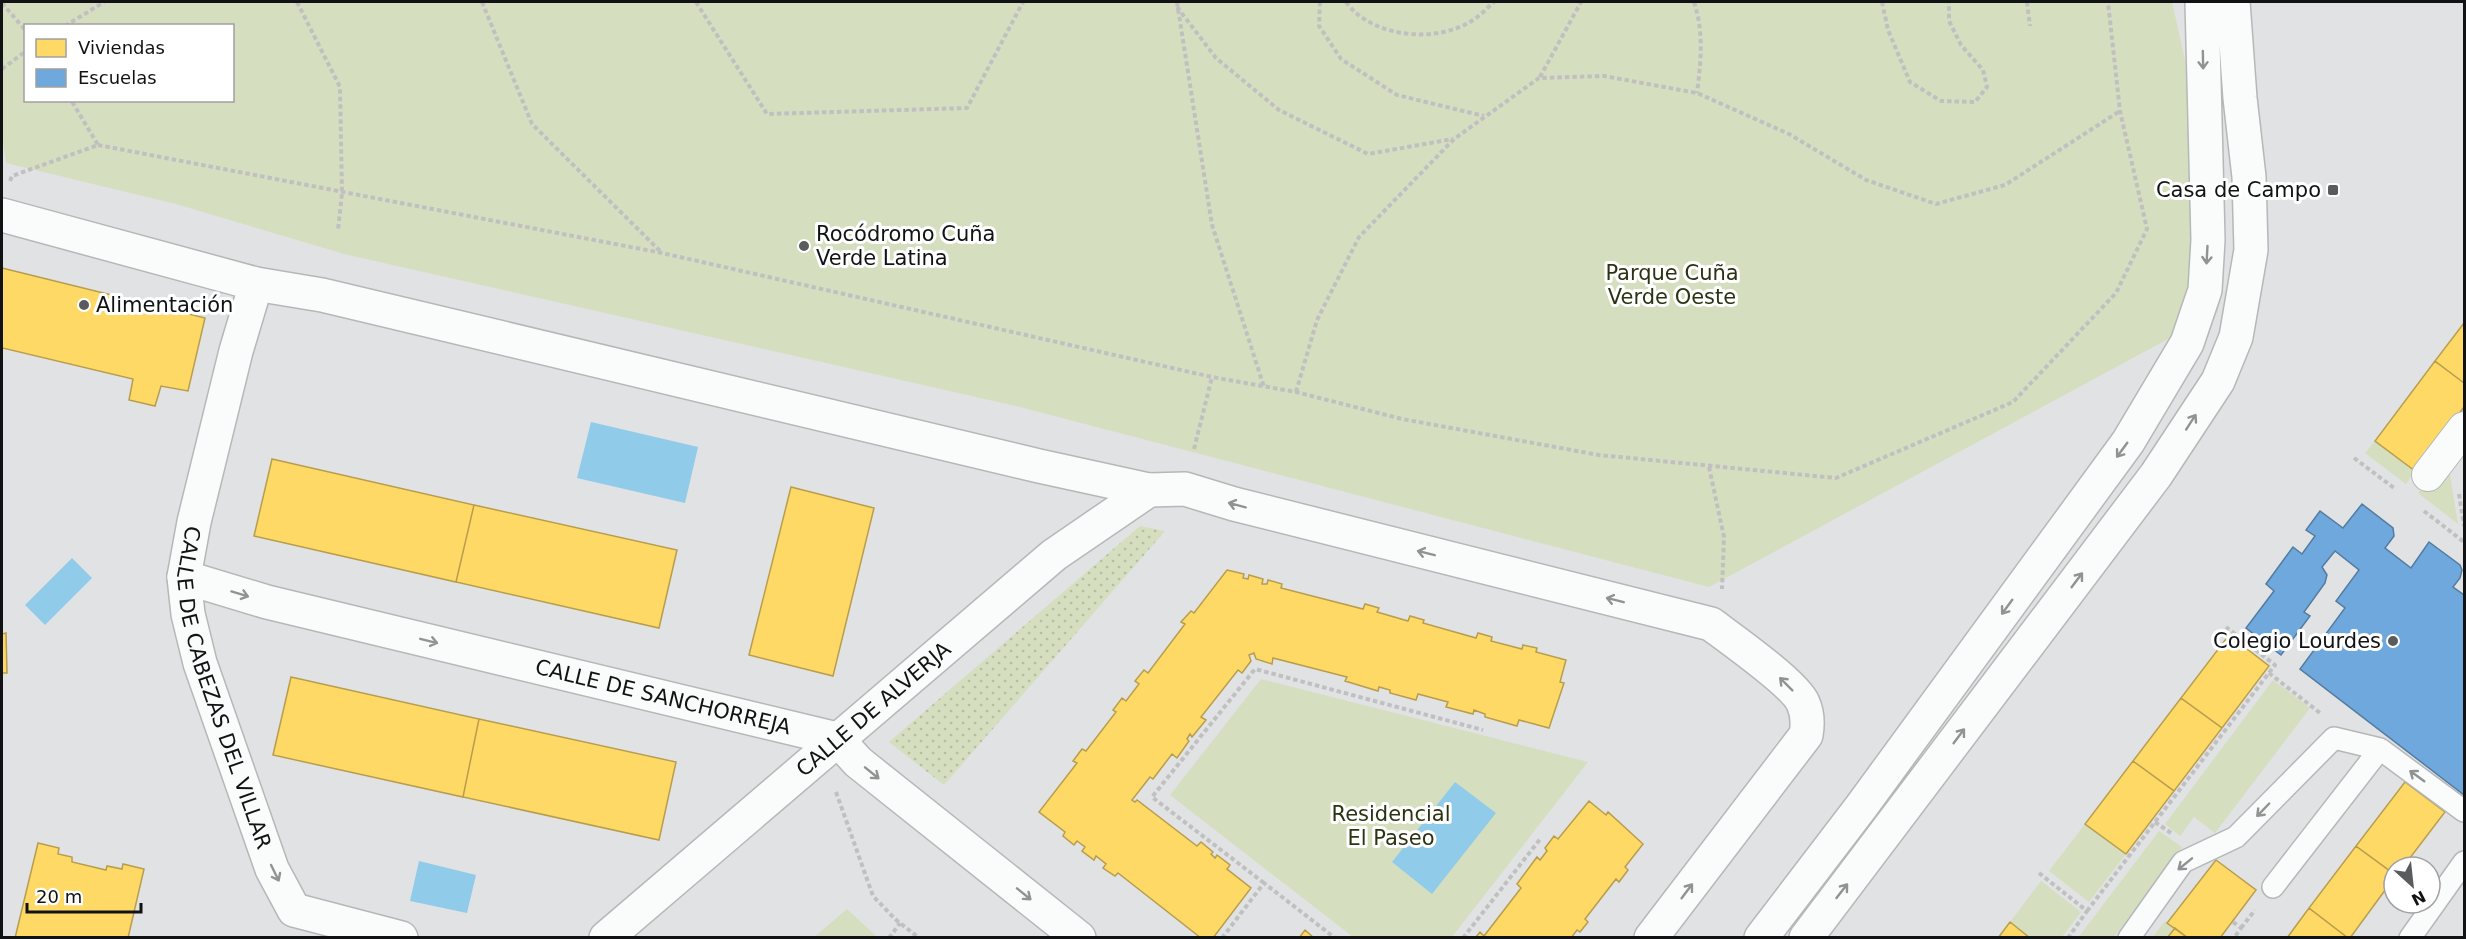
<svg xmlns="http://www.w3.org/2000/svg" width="2466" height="939" font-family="'DejaVu Sans',sans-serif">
	<defs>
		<pattern id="grass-dots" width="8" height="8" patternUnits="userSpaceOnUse" patternTransform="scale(1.5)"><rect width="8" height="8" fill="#d6dec0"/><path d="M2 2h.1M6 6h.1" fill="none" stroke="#b7bda4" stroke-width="1.8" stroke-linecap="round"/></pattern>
	</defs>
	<rect width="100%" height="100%" fill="#e0e2e4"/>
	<path fill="url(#grass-dots)" d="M1140,526L1165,531L944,785L889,742Z"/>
	<path fill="#d6dec0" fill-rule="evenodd" d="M2,2H2172L2223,230L2218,312L1709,587L1020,407L344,254L176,204L6,163L2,133ZM26,26H232V100H26Z
		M2375,441L2415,471L2406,484L2365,453Z
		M2447,457L2458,524L2418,493Z
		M1261,679L1588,762L1452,937H1353L1170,795Z
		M2273,680L2310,708L2215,833L2194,817L2180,836L2165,824Z
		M2085,824L2126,854L2089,902L2049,871Z
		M2159,831L2182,847L2114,937L2078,938Z
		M2041,881L2081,912L2062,937H2030L2010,922Z
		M847,909L877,937H814Z
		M2165,921L2175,928L2167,937L2152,938Z"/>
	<path fill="#90cbea" d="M591,422L698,447L685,503L577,478Z
		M72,558L92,578L45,625L25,605Z
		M1455,782L1496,813L1432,894L1392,862Z
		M419,861L476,875L467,913L410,901Z"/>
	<path fill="#ffd966" stroke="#b89d4d" stroke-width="1.5" d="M2,268L205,318L188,391L161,386L155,406L129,400L133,379L3,348L2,350Z
		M2464,323V383L2435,361Z
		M2435,361L2464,383V407L2415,471L2375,441Z
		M272,459L474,505L456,582L254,536Z
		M791,487L874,508L833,676L749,655Z
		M474,505L677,550L659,628L456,582Z
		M1227,570L1244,574L1243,578L1248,579L1249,575L1263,579L1262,584H1267L1268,580L1282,584L1281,588L1363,609L1365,604L1379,608L1377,612L1408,621L1410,616L1424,620L1423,623L1476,638L1478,633L1492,637L1491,641L1522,649L1523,645L1537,648L1536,652L1566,660L1560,682L1564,683L1549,728L1519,720L1517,726L1485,717V714L1474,710L1473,714L1446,707L1448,702L1418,694L1416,700L1390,693V690L1379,687L1378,691L1345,681L1347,677L1273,658L1272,664L1256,659L1254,653L1249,655L1251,661L1242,673L1238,670L1201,717L1206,720L1192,737L1190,734L1187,739L1189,741L1177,758L1172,754L1153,779L1150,777L1132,800L1135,802L1137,800L1197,846L1201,842L1213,852L1211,854L1215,858L1217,855L1230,865L1227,869L1251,888L1213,938H1201L1118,873L1115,876L1103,868L1106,864L1096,856L1094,860L1082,851L1085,847L1077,841L1074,845L1063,836L1065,832L1039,812L1077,763L1073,761L1082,749L1086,751L1116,712L1113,710L1122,698L1126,701L1139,684L1135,681L1144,670L1148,673L1185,624L1181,622L1191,611L1194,613Z
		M6,633L7,673H2V634Z
		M2229,635L2269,666L2222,728L2181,698Z
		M291,677L479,719L463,797L273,755Z
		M2181,698L2222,728L2174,791L2133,761Z
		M479,719L676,762L659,840L463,797Z
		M2133,761L2174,791L2126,854L2085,824Z
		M2405,782L2445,812L2403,867H2394V874L2356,846Z
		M1589,801L1606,815L1608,812L1643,844L1625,867L1628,870L1619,882L1616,879L1585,919L1588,922L1580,932L1577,930L1571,938H1475L1480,932L1484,936L1521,888L1517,884L1537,857L1540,860L1547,851L1545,848L1554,836L1558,839Z
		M38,843L59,848L58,854L72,857V862L106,870L107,866L122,869L123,864L144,869L128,938H15Z
		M2356,846L2394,874V878L2350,938H2348L2309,908Z
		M2216,860L2256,890L2220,938H2188L2167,923Z
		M2309,908L2348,938H2287Z
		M2010,922L2030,938H1998Z
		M2175,928L2188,938H2167Z
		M1305,930L1314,938H1299Z"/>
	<path fill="#6fa8dc" stroke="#537ba0" stroke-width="1.5" d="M2362,504L2393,528L2394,536L2385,548L2411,568L2429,542L2460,565L2462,570L2460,578L2453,587L2464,595V795L2300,669L2345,608L2336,601L2359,570L2335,551L2322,567L2327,575L2325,583L2304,612L2310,616L2281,655L2246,628L2274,591L2266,584L2293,547L2302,554L2315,536L2306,530L2320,511L2343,528Z"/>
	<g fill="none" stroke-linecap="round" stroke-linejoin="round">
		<g stroke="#b5b7b8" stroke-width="24">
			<path id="service" d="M2273,887L2380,749
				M2129,938L2183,862L2236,837L2334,738L2380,749L2464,811
				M2410,938L2464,862"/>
		</g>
		<g stroke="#b5b7b8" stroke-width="34">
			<path id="pedestrian" d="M2428,475L2464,428"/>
		</g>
		<g stroke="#b5b7b8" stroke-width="36">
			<g id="minor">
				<path d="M2,215L256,284L322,295L1039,466L1149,490L1185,489L1234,504L1711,624C1731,639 1795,684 1803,703C1808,714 1808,724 1806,735L1651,938"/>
				<path id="s1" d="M256,284L236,351L194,522L184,577L188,614L200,663L272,869L294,910L401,938"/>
				<path id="s2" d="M184,577L267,602L837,739L858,762L1079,938"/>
				<path id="s3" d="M606,938L1054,555L1149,490"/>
			</g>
		</g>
		<g stroke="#b5b7b8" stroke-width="36">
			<path id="motorway" d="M1761,938L1861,807L2128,442L2187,343L2205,290L2208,240L2202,2
				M1806,938L2156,475L2218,381L2236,337L2251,250L2249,177L2240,98L2233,2"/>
		</g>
		<path stroke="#c0c0c1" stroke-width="4" stroke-dasharray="4.5 3" stroke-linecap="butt" d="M297,2L340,87L342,193L338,230
			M482,2L532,124L661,252
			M696,2L767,114L967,108L1023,2
			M1177,2L1212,225L1264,387
			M1320,2L1319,26L1341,59L1397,95L1484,116
			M1346,2C1372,38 1437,44 1473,20C1481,15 1487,8 1494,2
			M1694,2C1704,32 1701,62 1697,93
			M1882,2L1888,30L1910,82L1941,101L1975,102L1987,87L1983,70L1961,45L1949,21V2
			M2027,2L2030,26
			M2,3L26,31
			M1177,7L1216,58L1279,110L1368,154L1453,139
			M65,26L104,2
			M2,69L26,51
			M1540,77L1581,2
			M98,145L662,253L1212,377L1296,392L1402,419L1599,455L1836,478L2013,402L2116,293L2147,229L2120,111L2108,2
			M10,181L12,176L98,145L71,100
			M2333,190L2335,192
			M1296,392L1317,320L1359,237L1454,139L1539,78L1604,76L1697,93L1789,134L1866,180L1936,204L2005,185L2120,111
			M1194,449L1212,377
			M2354,458L2394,488
			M1709,467L1724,537L1722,589
			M2459,494L2464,526
			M2424,511L2464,542
			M2269,673L2320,713
			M836,792L873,896L895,919L919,938
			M2155,822L2171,833
			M2039,873L2087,911L2068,938
			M1264,883L1152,797L1255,669L1483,730
			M2087,911L2275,665L2226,627
			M2233,922L2241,928L2234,938
			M2241,928L2255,910
			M889,938L900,923
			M1222,938L1264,883L1335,938
			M1463,938L1541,838"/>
		<use href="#service" stroke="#fafbfb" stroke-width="21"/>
		<use href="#pedestrian" stroke="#fafbfb" stroke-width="32"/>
		<use href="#minor" stroke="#fafbfb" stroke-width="33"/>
		<use href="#motorway" stroke="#fafbfb" stroke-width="33"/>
	</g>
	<defs><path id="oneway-shaft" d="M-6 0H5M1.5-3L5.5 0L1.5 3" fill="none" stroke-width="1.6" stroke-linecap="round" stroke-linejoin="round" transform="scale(1.5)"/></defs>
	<g stroke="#919293">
		<use href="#oneway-shaft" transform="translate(2203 60) rotate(89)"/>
		<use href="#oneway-shaft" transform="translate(2207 255) rotate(93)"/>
		<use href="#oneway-shaft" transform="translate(2191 422) rotate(-57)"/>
		<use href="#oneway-shaft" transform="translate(2122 450) rotate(126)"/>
		<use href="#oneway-shaft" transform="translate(1237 505) rotate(-165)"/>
		<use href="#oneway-shaft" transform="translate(1426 553) rotate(-166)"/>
		<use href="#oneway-shaft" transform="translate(2077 580) rotate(-53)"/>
		<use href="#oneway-shaft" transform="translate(240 594) rotate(17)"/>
		<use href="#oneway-shaft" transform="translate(1615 600) rotate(-166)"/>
		<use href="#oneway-shaft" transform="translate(2007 607) rotate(126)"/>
		<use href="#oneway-shaft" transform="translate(429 641) rotate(14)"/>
		<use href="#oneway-shaft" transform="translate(1786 684) rotate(-135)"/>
		<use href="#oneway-shaft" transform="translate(1959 736) rotate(-53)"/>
		<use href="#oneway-shaft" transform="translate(872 773) rotate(39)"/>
		<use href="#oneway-shaft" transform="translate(2417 776) rotate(-144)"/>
		<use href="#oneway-shaft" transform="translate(2263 810) rotate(134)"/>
		<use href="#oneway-shaft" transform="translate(2185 864) rotate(141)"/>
		<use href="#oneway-shaft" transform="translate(275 873) rotate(64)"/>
		<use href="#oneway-shaft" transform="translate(1687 891) rotate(-53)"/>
		<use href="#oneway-shaft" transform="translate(1842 891) rotate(-52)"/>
		<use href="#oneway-shaft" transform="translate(1024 894) rotate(39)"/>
	</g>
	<g fill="#595b5c" stroke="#fff" stroke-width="2">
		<rect x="2327" y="184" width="12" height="12" rx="3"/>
		<circle cx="804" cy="246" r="6"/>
		<circle cx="84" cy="305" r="6"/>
		<circle cx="2393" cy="641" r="6"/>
	</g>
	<g text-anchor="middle" stroke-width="6" stroke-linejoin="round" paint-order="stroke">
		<g font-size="21" fill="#111213" stroke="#fff" text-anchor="end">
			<text x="2321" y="197">Casa de Campo</text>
			<text x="816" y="241" text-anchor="start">Rocódromo Cuña<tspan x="816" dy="24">Verde Latina</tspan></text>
			<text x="96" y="312" text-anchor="start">Alimentación</text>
			<text x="2381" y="648">Colegio Lourdes</text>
		</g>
		<g font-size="21" fill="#2c3312" stroke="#fff">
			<text x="1672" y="280">Parque Cuña<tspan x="1672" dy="24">Verde Oeste</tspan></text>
			<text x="1391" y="821">Residencial<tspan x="1391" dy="24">El Paseo</tspan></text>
		</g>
		<g font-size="21" fill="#111213" stroke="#fff">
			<text dy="7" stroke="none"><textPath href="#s1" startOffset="418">CALLE DE CABEZAS DEL VILLAR</textPath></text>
			<text dy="7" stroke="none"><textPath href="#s2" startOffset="494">CALLE DE SANCHORREJA</textPath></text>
			<text dy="7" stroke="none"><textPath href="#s3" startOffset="352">CALLE DE ALVERJA</textPath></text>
		</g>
	</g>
	<rect width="2466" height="939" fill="none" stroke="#111213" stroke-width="6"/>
	<rect x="24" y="24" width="210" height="78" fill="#ffffff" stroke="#a0a0a1" stroke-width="1.5"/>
	<rect x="36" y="39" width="30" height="18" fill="#ffd966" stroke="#a0a0a1" stroke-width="1.5"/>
	<text x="78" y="54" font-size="18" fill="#111213">Viviendas</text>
	<rect x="36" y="69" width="30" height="18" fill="#6fa8dc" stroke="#a0a0a1" stroke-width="1.5"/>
	<text x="78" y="84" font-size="18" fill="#111213">Escuelas</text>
	<g transform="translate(2412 885) rotate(153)"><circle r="28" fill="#ffffff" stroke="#a0a0a1" stroke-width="1.5"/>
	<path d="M0-4.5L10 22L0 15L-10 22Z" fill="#595b5c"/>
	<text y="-9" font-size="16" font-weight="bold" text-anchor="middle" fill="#111213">N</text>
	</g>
	<path d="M27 903v9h114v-9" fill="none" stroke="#111213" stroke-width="3"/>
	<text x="36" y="903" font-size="18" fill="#111213" stroke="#ffffff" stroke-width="4.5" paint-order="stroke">20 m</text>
</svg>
